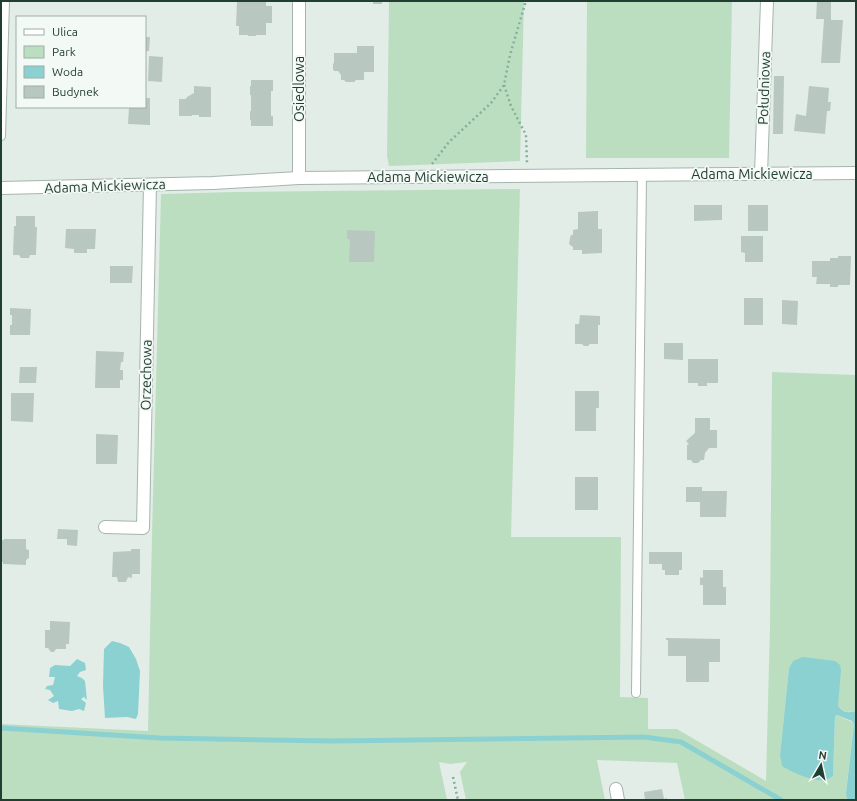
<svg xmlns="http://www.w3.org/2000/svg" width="857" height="801" font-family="Ubuntu,sans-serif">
	<rect width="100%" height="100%" fill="#e3ede7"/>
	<path fill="#bcdec0" d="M389,1H524L520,161L389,166L387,156Z
		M587,1H732L729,158H586Z
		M520,189L511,537H621L620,697L648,698V729H677L766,781L770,625L772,372L856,375V711L847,712L842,710L793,661L789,668L780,755L818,780H826L833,776V774L835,716L837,715L854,723L846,792L847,800H685L677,763L597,760L605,800H466L460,772L467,762L450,764L439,762L447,800H1V724L148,731L152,534L161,194L233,192Z"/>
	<path fill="#8bd1d1" d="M112,641L120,643L129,647L136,659L140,671L138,714L136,719L127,717L105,718L103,686L104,649Z
		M803,657L835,661L840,665L841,670L838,706C844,713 847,713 856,711V800H847L846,793L854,724L852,721L837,715L835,716L833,776C830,778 827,780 824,780C814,782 791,772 782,766L780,755L789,668L793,661Z
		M77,659L85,663L86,670L80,672L77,676L82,678L85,681L87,700L84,697L81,699L86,703L84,711L79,709L72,711L59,709L58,701L53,703L48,700L54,696L50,690L45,689L47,686L53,685L55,677H49L50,668L55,665L70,666Z"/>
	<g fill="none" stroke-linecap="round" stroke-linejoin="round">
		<path stroke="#8bd1d1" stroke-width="5" d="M1,728L160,738L333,741L644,737L681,742L781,800"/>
	</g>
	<path fill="#b8c7bf" d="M239,1H266V6H272V23H266V35H256V36H248V35H239V26H236L237,2H239Z
		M373,1H382V4H373Z
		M817,1H831V20H843L840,63H821L824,19H816Z
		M145,37H150L149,51H145Z
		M357,46H374V72H364V80H356L354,82H346L344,80H341V75L338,71H334L333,69V64L334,63V53H357Z
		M149,56L163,57L162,82L148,81Z
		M774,76H784L783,134H773Z
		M251,80H273V91H271V116H273V126H251V120H250V111H251V95H250V86H251Z
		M194,86L211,87V117H199V115H192V116H179V99H186L187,97L194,93Z
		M809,86L829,88L828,102H831L830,111H827L825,134L794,131L796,114L806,116Z
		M145,98H150V125L128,124L129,107H145Z
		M694,205H722V220L694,221Z
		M748,205H768V231H748Z
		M598,211V229H602V253L582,254V250H573V247L569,244L570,238L571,235H573V230L578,229V212Z
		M16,216H35V227H37L36,255H30L29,258H21L19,255H13L14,226H16Z
		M66,229H96L95,249H87V253H74V249L65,248Z
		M347,230L375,231L374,262H349L350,239H347Z
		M741,236H763V262H745V253L741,252Z
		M838,256H851L850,285H838V287H830V284H816L817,277H812V261H830V258H838Z
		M110,266H133L132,283H110Z
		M744,298H763V325H744Z
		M782,300L798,301L797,325L782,324Z
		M10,308L31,309L30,335H10V325H12V315H10Z
		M580,315L600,316V325H598V344H590L588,346H584L582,344H575V324H579Z
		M664,343H683V360L664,359Z
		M96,351L124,352L123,362H121L120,370H123V380H120V388H95Z
		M688,359H718V383H707V386H698V383H688Z
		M20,367H37L36,383H19Z
		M575,391H599V408H596V431H575Z
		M11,393H34L33,422L11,421Z
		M695,418H710V430H717V448H709L705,453L704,460H701L698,463H693L691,460H687V445L689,444L686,441L695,433Z
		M96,434L118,435L117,464H96Z
		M575,477H598V510H575Z
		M686,487H702V491H727L726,517H700V502H686Z
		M58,529L78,530L77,546L67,545V539H57Z
		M4,539H26V549L29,550V558L26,560V565L3,564V562H1V540H4Z
		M131,549H140V574H132V578L128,577L126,582H118L117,577H112L113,552L131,551Z
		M649,552H682V570H679V575H665V570H662V564H649Z
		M703,570H723V587H726V605H703V585H700V577L703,578Z
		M50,621L70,622L69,644H66V649H56L54,652H51L48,648H45V630H50Z
		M666,638L720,639V662H709V682H686V656H668V640H666Z
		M662,789L664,799L667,798V800H645L644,792Z"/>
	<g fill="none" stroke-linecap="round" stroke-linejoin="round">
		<g stroke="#a5b5ad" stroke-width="10">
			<path id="service" d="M1,136L5,1
				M636,693L642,175"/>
		</g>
		<g stroke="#a5b5ad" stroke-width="14">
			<path id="minor" d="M299,1V178
				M761,174L767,1
				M105,527L143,528L150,185
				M616,789L618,800"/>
		</g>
		<g stroke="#a5b5ad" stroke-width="14">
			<path id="tertiary" d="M1,188L213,183L299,178L856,173"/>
		</g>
		<path stroke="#83b09b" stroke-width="2.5" stroke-dasharray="2 3" stroke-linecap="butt" d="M504,85L511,106L526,135L527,163
			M432,164L449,142L491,103L504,85L510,55L525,4V1
			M453,777L458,800"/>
		<use href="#service" stroke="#fff" stroke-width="8"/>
		<use href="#minor" stroke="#fff" stroke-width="12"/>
		<use href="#tertiary" stroke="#fff" stroke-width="12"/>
	</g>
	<g text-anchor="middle" stroke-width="3.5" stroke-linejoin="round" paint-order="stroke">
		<g font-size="14" fill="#223e32" stroke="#f3f9f5">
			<text transform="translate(764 88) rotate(-88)" y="5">Południowa</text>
			<text transform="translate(299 89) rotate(-90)" y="5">Osiedlowa</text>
			<text x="752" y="179">Adama Mickiewicza</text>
			<text x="428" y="182">Adama Mickiewicza</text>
			<text transform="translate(105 186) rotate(-2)" y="5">Adama Mickiewicza</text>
			<text transform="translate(146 375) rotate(-89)" y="5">Orzechowa</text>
		</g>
	</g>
	<rect width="857" height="801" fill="none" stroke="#223e32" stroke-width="4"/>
	<rect x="16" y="16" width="130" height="92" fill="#f3f9f5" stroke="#9faea7"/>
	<rect x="24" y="29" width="20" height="6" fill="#ffffff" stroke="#9faea7"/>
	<text x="52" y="36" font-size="12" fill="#223e32">Ulica</text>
	<rect x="24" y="46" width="20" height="12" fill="#bcdec0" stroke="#9faea7"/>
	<text x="52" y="56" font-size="12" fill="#223e32">Park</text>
	<rect x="24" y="66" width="20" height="12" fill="#8bd1d1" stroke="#9faea7"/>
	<text x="52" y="76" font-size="12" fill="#223e32">Woda</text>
	<rect x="24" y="86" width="20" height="12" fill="#b8c7bf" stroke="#9faea7"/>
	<text x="52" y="96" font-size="12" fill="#223e32">Budynek</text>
	<g transform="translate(821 765) rotate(9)" stroke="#f3f9f5" stroke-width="3" paint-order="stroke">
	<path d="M0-3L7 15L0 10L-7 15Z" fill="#223e32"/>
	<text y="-6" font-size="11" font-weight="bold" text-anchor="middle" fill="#223e32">N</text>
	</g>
</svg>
